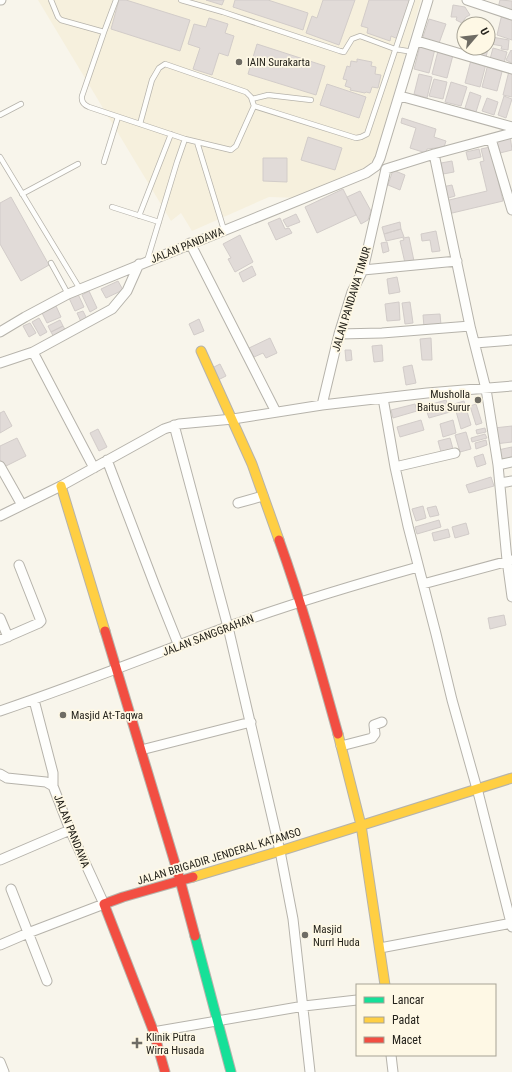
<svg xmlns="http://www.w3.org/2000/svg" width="512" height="1072" font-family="'Roboto Condensed',sans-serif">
	<rect width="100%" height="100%" fill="#f8f5eb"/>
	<path fill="#f6f0dd" d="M38,0H421L375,159L360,174L302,198L269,197L192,231L181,213L171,221Z"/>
	<path fill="#e1dbd8" stroke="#d2ccc9" d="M119,0H126L190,20L180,51L111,29Z
		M206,0H224L222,5Z
		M235,0H268L308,13L303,30L233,7Z
		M323,0H355L339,45L306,33L312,16L317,18Z
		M369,0H411L398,39L391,36L390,41L367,33L368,28L361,26Z
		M500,0L512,1V12L498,8Z
		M453,5L465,7L470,15L466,17L462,23L456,20L457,17H451Z
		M502,14L512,17V40L497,35Z
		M209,18L228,24L225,33L234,36L228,56L219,53L212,75L193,69L200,48L188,44L194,24L206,27Z
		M429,19L446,24L438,46L422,40Z
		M492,37L509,40L508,50L501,49L502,46L491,44Z
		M488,40L490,41L486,57L473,53L475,48H488Z
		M257,44L325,66L316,95L248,74Z
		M420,46L435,49L429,73L414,69Z
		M493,48L507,52L504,63L490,59Z
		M511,50L512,51V63L506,60Z
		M438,51L453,55L447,78L432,74Z
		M357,59L372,62L371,66L376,67L375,74L381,75L378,88L372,87L370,93L366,92L365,93L350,90L351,88L345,86L347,80L343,79L347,66L350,67L351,61L357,62Z
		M471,60L486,64L480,87L465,83Z
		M488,64L503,68L497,91L482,87Z
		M509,71L512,72V97L503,95Z
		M419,74L432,77L427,98L414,94Z
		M434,79L447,82L443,99L429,96Z
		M451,82L467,87L461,106L445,102Z
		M327,84L366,97L359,118L320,105Z
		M470,92L481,96L476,112L465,108Z
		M504,96L512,99L506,118L498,115Z
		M487,98L498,102L494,115L482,111Z
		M402,118L436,129L434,137L446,141L444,147L427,149L426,153L410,148L416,128L401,123Z
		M510,135L512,150L500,153L496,139Z
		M308,137L342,148L335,170L301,160Z
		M490,147L503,201L448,214L445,201L487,191L480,162L484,161L481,149Z
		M479,149L481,157L468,160L466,152Z
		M263,158H287V182L263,181Z
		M452,161L454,172L443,174L441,163Z
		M393,170L405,175L400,190L388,185Z
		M452,185L455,196L445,199L442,187Z
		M343,189L356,215L317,233L305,207Z
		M360,191L371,211L368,220L361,224L347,197Z
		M11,197L49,265L21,281L0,244V203Z
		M296,214L300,222L287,227L283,220Z
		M280,218L285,229L289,228L292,233L276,240L268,223Z
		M400,222L401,229L384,234L382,227Z
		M401,229L404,237L386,241L384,234Z
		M436,231L440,251L432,252L430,240L422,241L421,234Z
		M240,235L253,262L235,272L228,259L231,258L223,244Z
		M409,237L414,261L405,263L400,241L404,240L403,238Z
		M387,242L389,251L383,253L381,243Z
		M252,266L256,275L243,282L239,273Z
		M397,277L400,292L389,294L387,279Z
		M118,281L123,290L106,298L101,289Z
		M89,291L97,308L90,312L82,295Z
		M78,294L84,307L75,311L69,298Z
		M399,302L400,320L387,321L385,304Z
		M410,302L413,323L405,324L402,303Z
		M56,306L61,317L47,323L42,313Z
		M83,311L88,321L82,324L77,313Z
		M440,314L441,325L424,327L423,315Z
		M39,318L47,332L40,336L32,322Z
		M199,319L204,331L194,335L189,324Z
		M60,320L63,326L51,332L48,326Z
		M30,323L36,333L29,337L23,326Z
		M63,326L67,333L55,339L51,332Z
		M270,338L277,353L266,358L263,353L254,357L249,348Z
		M431,338L432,360H422L420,339Z
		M382,345L383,361L374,362L372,346Z
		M345,350H351L352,360L346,361Z
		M220,364L226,376L218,380L212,368Z
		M412,365L416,383L406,385L403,367Z
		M446,400L450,412L429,418L425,406Z
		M464,401L471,425L461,429L454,404Z
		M415,404L417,411L393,418L391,410Z
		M476,404L482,423L476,425L470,406Z
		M4,411L12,426L0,433V413Z
		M421,420L424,430L400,437L397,427Z
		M453,420L456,433L443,437L440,424Z
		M512,426V442L495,444L494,428Z
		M485,428L486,432L477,434L476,430Z
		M98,429L107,447L99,451L90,433Z
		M466,432L471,449L460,452L455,435Z
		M485,434L487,438L472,442L471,438Z
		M17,438L26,456L2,468L0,464V446Z
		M450,438L453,449L441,452L438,441Z
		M486,440L487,445L476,449L475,443Z
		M512,447V459L499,461L498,450Z
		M483,454L486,464L477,467L474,457Z
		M491,477L494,486L469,493L466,485Z
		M423,506L426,518L416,521L412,509Z
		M436,506L439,515L430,517L427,508Z
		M439,520L441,527L417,534L415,527Z
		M466,523L469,534L455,538L452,527Z
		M448,529L450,537L434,541L432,533Z
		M504,615L506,625L490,629L488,618Z"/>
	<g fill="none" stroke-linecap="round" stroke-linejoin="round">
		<g stroke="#b6b3ab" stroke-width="6">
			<path id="lane" d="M51,0L58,17L61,20L104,32L82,96C81,102 84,105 89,107L185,139L231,150L236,146L254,106L356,138L361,137L367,134L412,0
				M181,0L223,12L340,51L344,52L352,39L360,36L395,49L413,52
				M104,32L116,0
				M252,99L268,95L311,100
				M0,115L21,104
				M140,124L152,80L159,68L165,64L246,92L251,97L254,106
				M197,142L224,230
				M0,157L80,289
				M104,162L118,117
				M22,194L78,164
				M112,207L159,222
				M139,216L171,134
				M147,261L177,162L185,139
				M51,263L68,294"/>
		</g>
		<g stroke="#b6b3ab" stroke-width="11">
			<path id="street" d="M0,0H1
				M467,0L512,15
				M417,41L512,69
				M400,96L512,127
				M491,139L512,210
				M434,154L470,326
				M386,169L434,154L512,133
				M190,243L276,412
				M363,270L457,261
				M0,332L25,317L68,294L366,173L376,166L380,158L428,0
				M339,334L382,333L470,326L486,389L498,465L507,560L512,597
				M475,343L512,340
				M33,352L112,309L127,291L139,264
				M0,363L33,352L94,468
				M383,398L395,467L408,526L436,634L452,700L479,796L512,927
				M322,405L339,334L352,292L363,270L386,169
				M174,425L228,627L280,851L293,919L310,1072
				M107,460L155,586L179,646
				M498,465L512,462
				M0,466L22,505
				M395,467L455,453
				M500,483L512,481
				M238,503L263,496
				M0,516L61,486L164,429L179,424L233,419L322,405L427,393L512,386
				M423,584L512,560
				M0,618L8,637
				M0,640L39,623L41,621L19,565
				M34,700L53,773V786
				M0,711C77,685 152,655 227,627C290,604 354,585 418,567
				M341,746L372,738L375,734L374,725L382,722
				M141,750L251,722
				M0,774L7,778L46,782L53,786L70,830L104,904L28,933L0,945
				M0,860L70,830
				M11,889L47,981
				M380,948L512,923
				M153,1032L304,1006L357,1000
				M391,1055L393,1072
				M0,1062L4,1072"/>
		</g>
		<g stroke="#b6b3ab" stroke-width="11">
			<path id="fast" d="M195,936L231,1072"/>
		</g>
		<g stroke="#b6b3ab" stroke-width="11">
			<path id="slow" d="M201,351L252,464L279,540
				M61,486L105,631
				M338,734L361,825L385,985
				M193,877L280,851L512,778"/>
		</g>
		<g stroke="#b6b3ab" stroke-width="11">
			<path id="jam" d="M279,540C302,604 320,669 338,734
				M105,631L180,880L195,936
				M165,1072L153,1030L104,904L123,897L193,877"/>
		</g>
		<use href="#lane" stroke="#fefefc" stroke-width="4.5"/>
		<use href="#street" stroke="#fefefc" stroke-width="9"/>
		<use href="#fast" stroke="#16e098" stroke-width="9"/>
		<use href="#slow" stroke="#ffcf43" stroke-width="9"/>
		<use href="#jam" stroke="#f24e42" stroke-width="9"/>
	</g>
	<g fill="#6f6c64" stroke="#fef8e5" stroke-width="1.5">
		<circle cx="239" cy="62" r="4"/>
		<circle cx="478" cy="400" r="4"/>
		<circle cx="63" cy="715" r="4"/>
		<circle cx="305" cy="935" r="4"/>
		<path d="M135 1037h4v4h4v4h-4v4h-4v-4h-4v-4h4z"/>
	</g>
	<g text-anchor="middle" stroke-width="3.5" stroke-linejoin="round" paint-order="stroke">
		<g font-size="11" fill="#25231c" stroke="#fef8e5" text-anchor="start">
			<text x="247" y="66">IAIN Surakarta</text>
			<text x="470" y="398" text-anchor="end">Musholla<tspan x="470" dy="13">Baitus Surur</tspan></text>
			<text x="71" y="719">Masjid At-Taqwa</text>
			<text x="313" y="933">Masjid<tspan x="313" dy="13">Nurrl Huda</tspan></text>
			<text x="146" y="1041">Klinik Putra<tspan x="146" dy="13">Wirra Husada</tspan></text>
		</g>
		<g font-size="11" fill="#25231c" stroke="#fef8e5">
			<text transform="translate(187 245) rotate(-22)" y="4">JALAN PANDAWA</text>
			<text transform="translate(351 299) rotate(-73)" y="4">JALAN PANDAWA TIMUR</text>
			<text transform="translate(208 635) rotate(-21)" y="4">JALAN SANGGRAHAN</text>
			<text transform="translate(72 831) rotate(68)" y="4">JALAN PANDAWA</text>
			<text transform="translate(219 856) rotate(-17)" y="4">JALAN BRIGADIR JENDERAL KATAMSO</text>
		</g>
	</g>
	<rect x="356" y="984" width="140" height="72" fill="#fef8e5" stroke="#a7a395"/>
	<rect x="364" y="997" width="20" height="6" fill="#16e098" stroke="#a7a395"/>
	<text x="392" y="1004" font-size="12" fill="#25231c">Lancar</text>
	<rect x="364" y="1017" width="20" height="6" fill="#ffcf43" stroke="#a7a395"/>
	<text x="392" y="1024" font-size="12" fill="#25231c">Padat</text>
	<rect x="364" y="1037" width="20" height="6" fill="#f24e42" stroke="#a7a395"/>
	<text x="392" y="1044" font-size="12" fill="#25231c">Macet</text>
	<g transform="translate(476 36) rotate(62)"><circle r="19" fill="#fef8e5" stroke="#a7a395"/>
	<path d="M0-3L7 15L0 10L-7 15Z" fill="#6f6c64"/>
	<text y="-6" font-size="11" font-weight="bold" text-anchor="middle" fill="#25231c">U</text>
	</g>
</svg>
